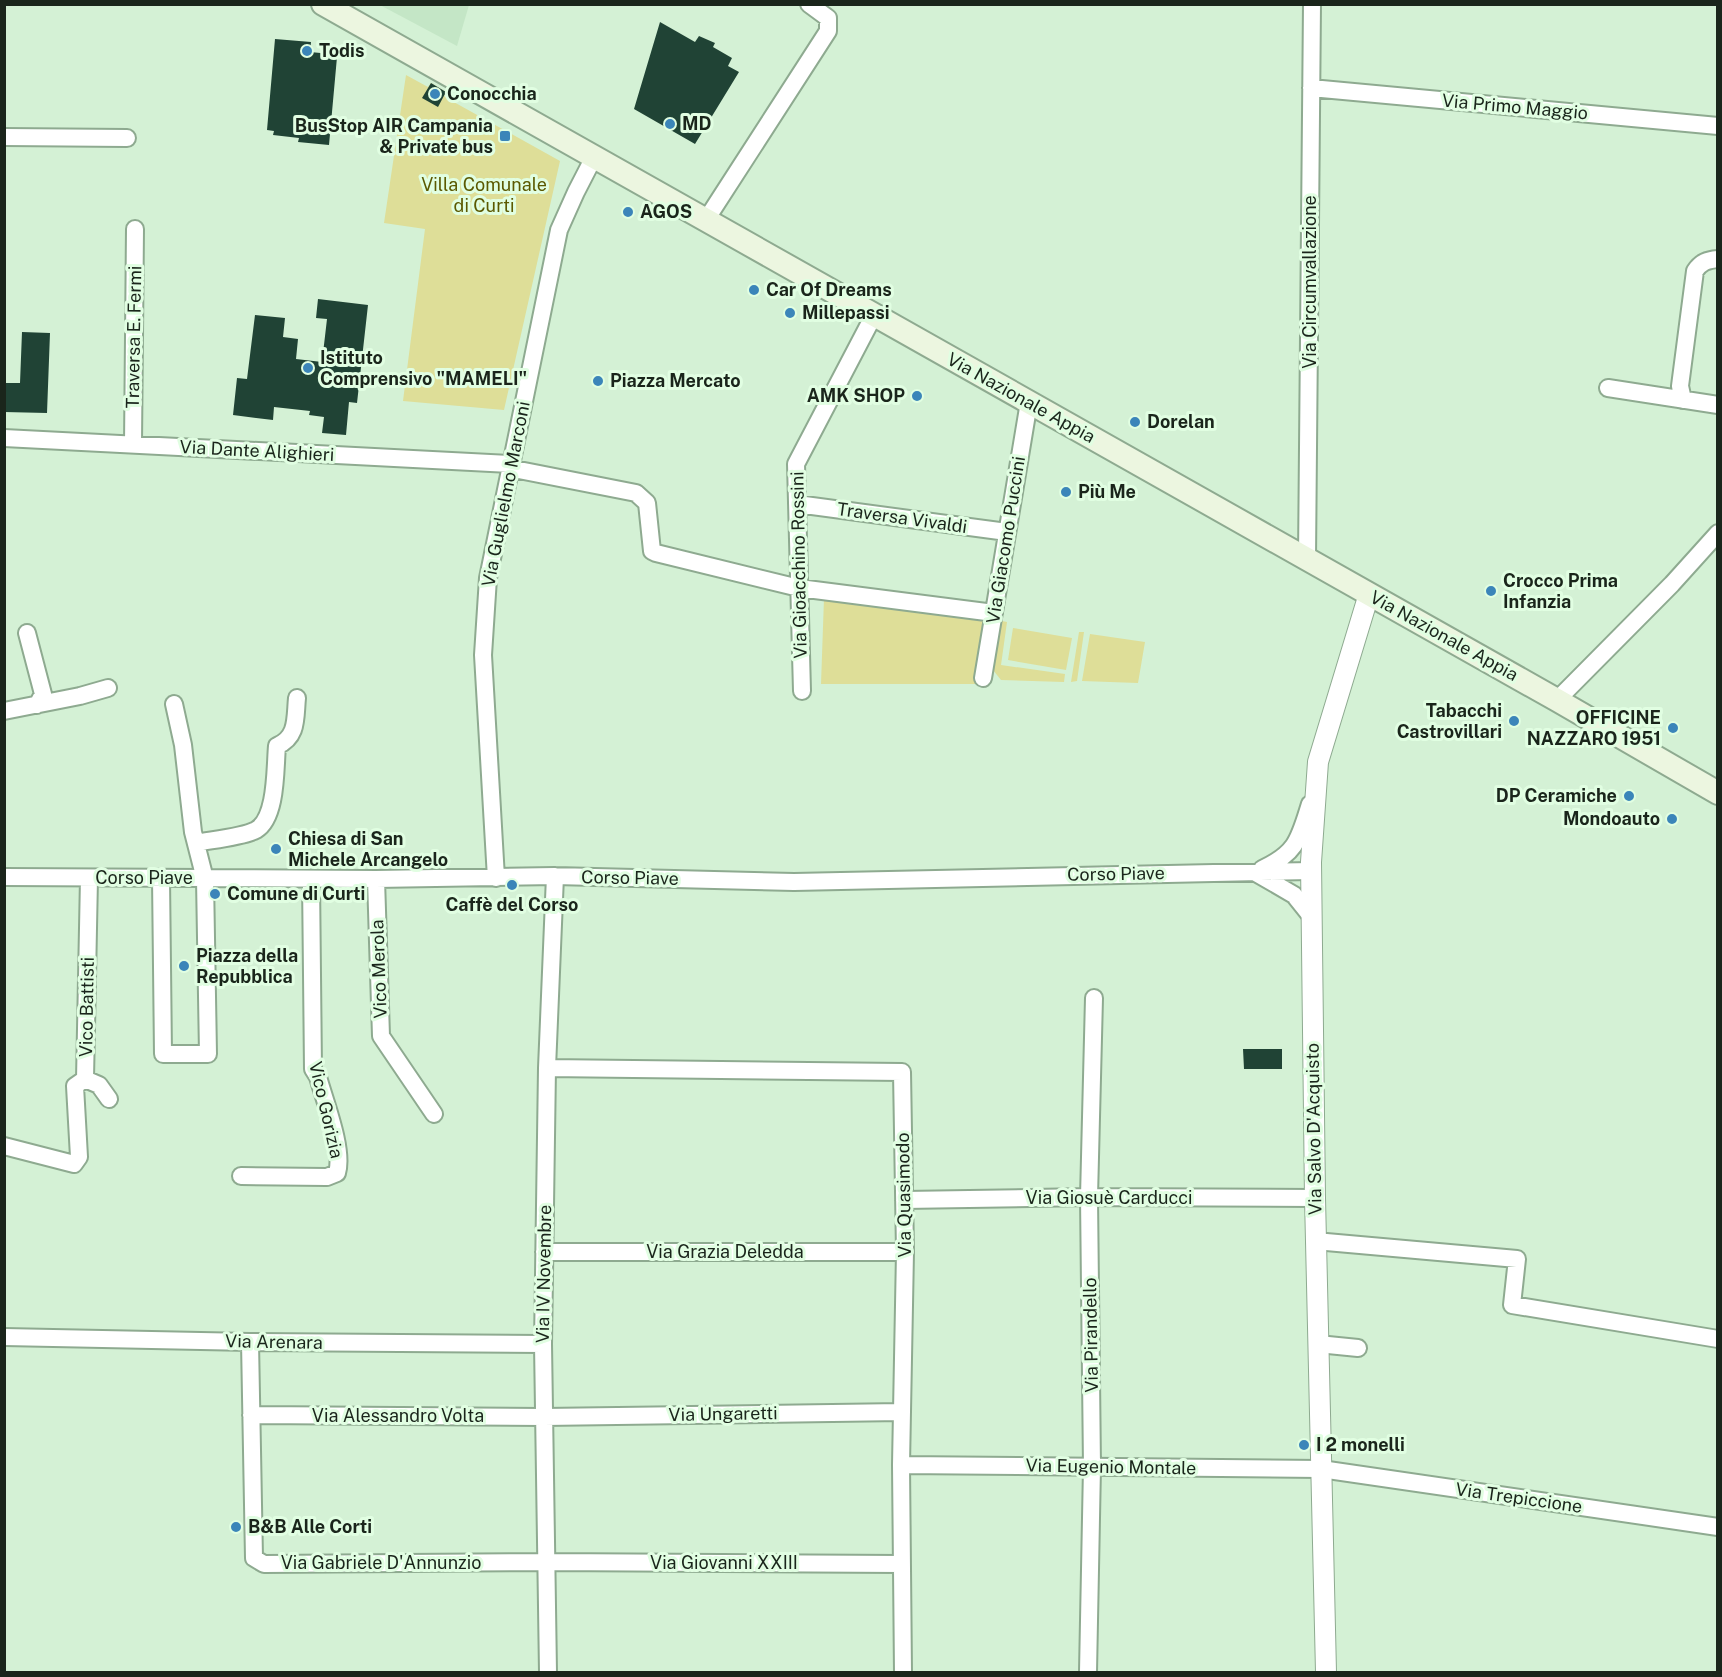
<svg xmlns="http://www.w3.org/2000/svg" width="1722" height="1677" font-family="'Public Sans',sans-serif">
	<rect width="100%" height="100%" fill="#d4f1d5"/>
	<path fill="#c4e6c6" d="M380,5H469L457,46Z"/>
	<path fill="#dede98" d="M406,75L428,87L431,83L446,92L444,96L452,101L560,161L504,410L403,401L425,229L384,223Z
		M824,598L985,620L976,684H821Z
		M1002,621L1007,622L1001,665L1065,674L1064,682L1001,680L993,670Z
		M1013,628L1072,638L1066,670L1008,660Z
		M1079,632H1084L1077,681L1071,682Z
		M1090,634L1145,642L1138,683L1082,681Z"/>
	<path fill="#204335" d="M660,22L695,42L699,36L715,43L713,47L732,58L728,66L739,72L695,144L634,109Z
		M275,39L311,42L310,52L331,54V57H337L329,145L298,142L299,138L273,135L274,131L267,130Z
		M431,83L446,92L438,107L422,98Z
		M318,299L368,305L357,403L349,402L346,435L322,433L324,417L309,415L310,411L274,407L273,420L233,415L237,378L247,379L255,315L285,318L283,337L298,339L296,359L322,362L327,319L316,318Z
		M22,332L50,333L47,413L4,412V383H20Z
		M1243,1049H1282V1069H1244Z"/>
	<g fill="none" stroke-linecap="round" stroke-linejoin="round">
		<g stroke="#8eaa90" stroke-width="20">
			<path id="minor" d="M1311,88L1718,126
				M4,137L127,138
				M706,220L828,31V18L809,4
				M1608,388L1718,405
				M1683,400L1680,386L1695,271C1701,262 1707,260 1718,259
				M4,438L510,464
				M133,444L135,229
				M509,468L636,493L647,503L652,551L656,553L799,588L994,613
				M797,504L1007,532
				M1307,559L1312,4
				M27,633L43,694L37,705
				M983,678L1029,402
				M802,691L796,464L874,315
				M1557,700L1672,584L1718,533
				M4,711L80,696L108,688
				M196,843C211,840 243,837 256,830C277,818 275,768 277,746C298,737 295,718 297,698
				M1262,869C1297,853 1299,839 1310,804
				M1256,873L1294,895L1310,915
				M4,877L376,879L555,876L794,882L1311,871
				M161,878L163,1054H208L205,879L193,832L183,745L174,704
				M496,878L483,655L488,578L559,230L576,192L594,157
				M376,879L381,1036L434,1114
				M547,1068L902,1072L905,1252L901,1465L903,1672
				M85,1079L99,1085L109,1099
				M4,1146L74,1164L79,1157L75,1086L85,1079L89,878
				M241,1176L327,1177L337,1173C344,1150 325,1102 318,1077L313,1069L311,879
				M904,1200L1089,1197L1315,1198
				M1315,1241L1517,1259L1512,1305L1718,1339
				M544,1252H905
				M4,1337L250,1342L543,1344
				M250,1342L254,1558L264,1564L546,1562L902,1564
				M1318,1344L1358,1348
				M251,1415L544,1417L902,1412
				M901,1465L1321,1469L1718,1527
				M548,1672L543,1344L547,1068L555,876
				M1088,1672L1092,1467L1089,1197L1094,998"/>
		</g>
		<g stroke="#8eaa90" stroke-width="22">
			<path id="tertiary" d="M1326,1672L1315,1198L1311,862L1318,762L1369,594"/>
		</g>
		<g stroke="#8eaa90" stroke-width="26">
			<path id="secondary" d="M323,4L1557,700L1718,793"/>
		</g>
		<use href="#minor" stroke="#fff" stroke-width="16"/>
		<use href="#tertiary" stroke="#fff" stroke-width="20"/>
		<use href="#secondary" stroke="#ecf6e0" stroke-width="22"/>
	</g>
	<g fill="#3b85b9" stroke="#e1fee2" stroke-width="2">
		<circle cx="307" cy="51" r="6"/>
		<circle cx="435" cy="94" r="6"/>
		<circle cx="670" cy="124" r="6"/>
		<rect x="499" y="130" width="12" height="12" rx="3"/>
		<circle cx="628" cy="212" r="6"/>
		<circle cx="754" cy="290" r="6"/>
		<circle cx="790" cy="313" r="6"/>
		<circle cx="308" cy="368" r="6"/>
		<circle cx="598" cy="381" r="6"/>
		<circle cx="917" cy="396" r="6"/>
		<circle cx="1135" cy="422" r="6"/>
		<circle cx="1066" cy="492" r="6"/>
		<circle cx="1491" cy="591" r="6"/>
		<circle cx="1514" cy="721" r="6"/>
		<circle cx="1673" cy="728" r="6"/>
		<circle cx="1629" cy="796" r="6"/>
		<circle cx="1672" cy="819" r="6"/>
		<circle cx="276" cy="849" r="6"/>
		<circle cx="512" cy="885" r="6"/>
		<circle cx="215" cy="894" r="6"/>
		<circle cx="184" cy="966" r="6"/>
		<circle cx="1304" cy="1445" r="6"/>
		<circle cx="236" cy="1527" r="6"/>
	</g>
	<g text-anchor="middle" stroke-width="6" stroke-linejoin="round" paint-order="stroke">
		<g font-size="18" font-weight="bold" fill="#1a251b" stroke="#e1fee2" text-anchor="start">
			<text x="319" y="57">Todis</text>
			<text x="447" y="100">Conocchia</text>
			<text x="682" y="130">MD</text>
			<text x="493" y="132" text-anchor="end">BusStop AIR Campania<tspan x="493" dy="21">&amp; Private bus</tspan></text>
			<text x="640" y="218">AGOS</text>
			<text x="766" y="296">Car Of Dreams</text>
			<text x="802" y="319">Millepassi</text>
			<text x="320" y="364">Istituto<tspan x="320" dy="21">Comprensivo "MAMELI"</tspan></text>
			<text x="610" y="387">Piazza Mercato</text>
			<text x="905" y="402" text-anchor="end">AMK SHOP</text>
			<text x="1147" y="428">Dorelan</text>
			<text x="1078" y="498">Più Me</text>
			<text x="1503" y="587">Crocco Prima<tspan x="1503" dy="21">Infanzia</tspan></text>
			<text x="1502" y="717" text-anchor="end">Tabacchi<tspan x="1502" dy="21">Castrovillari</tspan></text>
			<text x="1661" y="724" text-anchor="end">OFFICINE<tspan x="1661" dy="21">NAZZARO 1951</tspan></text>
			<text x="1617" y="802" text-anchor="end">DP Ceramiche</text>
			<text x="1660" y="825" text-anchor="end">Mondoauto</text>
			<text x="288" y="845">Chiesa di San<tspan x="288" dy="21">Michele Arcangelo</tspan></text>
			<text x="227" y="900">Comune di Curti</text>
			<text x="512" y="911" text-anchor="middle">Caffè del Corso</text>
			<text x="196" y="962">Piazza della<tspan x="196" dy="21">Repubblica</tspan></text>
			<text x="1316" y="1451">I 2 monelli</text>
			<text x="248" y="1533">B&amp;B Alle Corti</text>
		</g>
		<g font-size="18" fill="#1a251b" stroke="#e1fee2">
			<text transform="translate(1515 107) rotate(5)" y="6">Via Primo Maggio</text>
			<text transform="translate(1310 282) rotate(-90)" y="6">Via Circumvallazione</text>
			<text transform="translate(134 337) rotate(-89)" y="6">Traversa E. Fermi</text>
			<text transform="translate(1021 398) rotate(29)" y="6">Via Nazionale Appia</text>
			<text transform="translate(257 451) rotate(3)" y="6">Via Dante Alighieri</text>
			<text transform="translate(506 494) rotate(-79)" y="6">Via Guglielmo Marconi</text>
			<text transform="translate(902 518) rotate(8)" y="6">Traversa Vivaldi</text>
			<text transform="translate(1006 540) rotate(-81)" y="6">Via Giacomo Puccini</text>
			<text transform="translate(799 565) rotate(-91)" y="6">Via Gioacchino Rossini</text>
			<text transform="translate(1444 636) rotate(29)" y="6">Via Nazionale Appia</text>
			<text transform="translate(1116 874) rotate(-1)" y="6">Corso Piave</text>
			<text x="144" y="884">Corso Piave</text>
			<text transform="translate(630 878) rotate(1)" y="6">Corso Piave</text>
			<text transform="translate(379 969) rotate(-92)" y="6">Vico Merola</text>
			<text transform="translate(87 1007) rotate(-89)" y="6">Vico Battisti</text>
			<text transform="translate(326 1110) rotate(77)" y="6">Vico Gorizia</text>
			<text transform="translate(1314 1129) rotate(-91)" y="6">Via Salvo D'Acquisto</text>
			<text transform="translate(904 1195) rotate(-91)" y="6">Via Quasimodo</text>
			<text x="1109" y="1204">Via Giosuè Carducci</text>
			<text x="725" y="1258">Via Grazia Deledda</text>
			<text transform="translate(544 1274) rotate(-89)" y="6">Via IV Novembre</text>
			<text transform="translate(1091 1335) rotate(-91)" y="6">Via Pirandello</text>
			<text transform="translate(274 1342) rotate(1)" y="6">Via Arenara</text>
			<text transform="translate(723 1414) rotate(-1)" y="6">Via Ungaretti</text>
			<text x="398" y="1422">Via Alessandro Volta</text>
			<text transform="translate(1111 1467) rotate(1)" y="6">Via Eugenio Montale</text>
			<text transform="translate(1519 1498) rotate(8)" y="6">Via Trepiccione</text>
			<text x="381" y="1569">Via Gabriele D'Annunzio</text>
			<text x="724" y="1569">Via Giovanni XXIII</text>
		</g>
		<g font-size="18" fill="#5b5900" stroke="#e1fee2">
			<text x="484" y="191">Villa Comunale<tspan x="484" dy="21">di Curti</tspan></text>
		</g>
	</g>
	<rect width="1722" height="1677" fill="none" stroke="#1a251b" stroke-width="12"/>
</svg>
